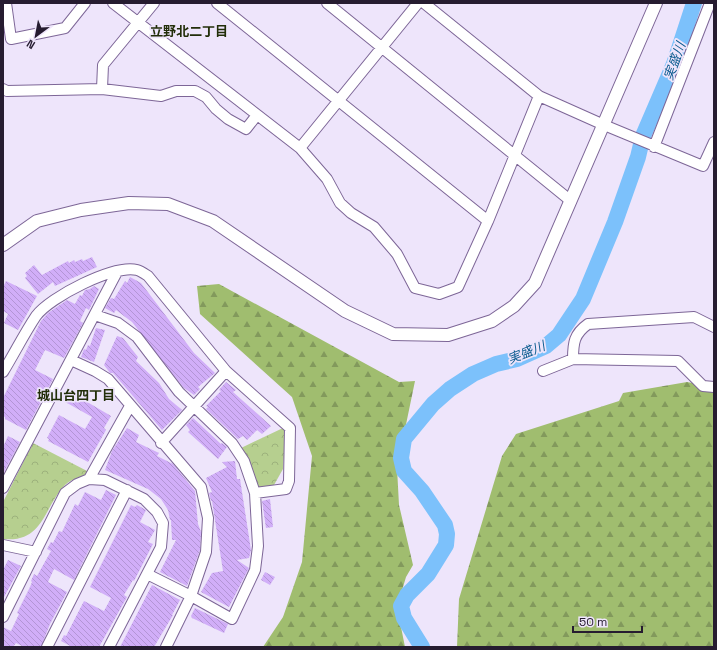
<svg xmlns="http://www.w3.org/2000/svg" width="717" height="650" font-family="'Space Grotesk','Noto Sans JP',sans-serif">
	<defs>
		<pattern id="forest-firs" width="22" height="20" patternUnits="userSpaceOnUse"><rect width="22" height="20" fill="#a0bd6f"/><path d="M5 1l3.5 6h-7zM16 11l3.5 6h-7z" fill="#82995c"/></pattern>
		<pattern id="park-crowns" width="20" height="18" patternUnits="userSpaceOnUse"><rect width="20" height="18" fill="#b6cf8f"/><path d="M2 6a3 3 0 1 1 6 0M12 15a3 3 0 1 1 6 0" fill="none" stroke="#9cb17c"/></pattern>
		<pattern id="building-back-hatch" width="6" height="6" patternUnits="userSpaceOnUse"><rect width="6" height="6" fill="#d1aef8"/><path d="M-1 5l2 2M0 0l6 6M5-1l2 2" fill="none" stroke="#b395d5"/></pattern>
	</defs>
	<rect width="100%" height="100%" fill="#eee5fb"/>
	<path fill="url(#forest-firs)" d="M219,284L399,382L415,381L397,468L399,505L413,565L406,577L397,607L405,647H263L283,617L302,562L312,456L292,397L200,314L197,286Z
		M687,382L714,387V647H457L459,599L502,456L516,434L619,401L623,393Z"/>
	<path fill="url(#park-crowns)" d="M283,428L286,430L283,469L274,485L260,488C249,478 249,460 241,448Z
		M33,443L89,472C83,478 72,478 65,485C43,508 44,543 3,539V502Z"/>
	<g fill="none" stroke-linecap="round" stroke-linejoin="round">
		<path stroke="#7cc1fb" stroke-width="16" d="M422,647L404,618L401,606L407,595L428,574L446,545L447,534L445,525L422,491L404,471L401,458L404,439L433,404L450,389L473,374L496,364L517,359L546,346L559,335L583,299L615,222L638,157L643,136L674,64L694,3"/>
	</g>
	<path fill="url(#building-back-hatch)" d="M92,257L97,267L55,286L53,282L38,294L25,278L27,276L25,273L34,265L42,275L68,261L69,263L74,260L75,262L82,259L83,261Z
		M130,277L141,283L194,353L215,373L198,387L200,389L194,395L184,388L132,322L116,310L114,313L105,308L111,298L114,299L125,281L127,283Z
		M6,281L37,296L18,330L4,323L8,314L3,311V287Z
		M94,286L99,289L89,310L86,308L80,321L83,323L64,358L45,350L35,370L53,379L26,430L5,419V417L3,416V398L41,321L48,313L67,300L75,304L80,295L82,296L85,290L90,289Z
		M96,328L105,330L94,362L81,357L84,349L86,350L88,345L90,346Z
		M117,336L123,338L138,357L136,361L159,383L169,399L182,410L162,430L113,373H110L104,365Z
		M226,382L236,390L233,392L271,426L262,434L257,430L247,440L243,436L238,439L206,409L208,407L206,406L221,391L219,390Z
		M64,392L76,398L77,396L111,416L104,428L106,430L88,462L48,441L49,439L47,438L59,415L85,429L92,417L60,399Z
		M193,418L221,444L222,443L227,447L218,459L188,432L190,430L186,425Z
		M127,428L139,435L136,442L159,453L157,456L173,464L195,491L198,524L201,532L200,550L187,586L160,572L176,540H172L171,520H170L168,510L161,499L148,489L105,470L112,451Z
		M8,436L20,442L3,474V447Z
		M235,461L237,479H240L251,550L249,558L237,560L249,568L229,607L201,592L212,573L223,571L212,501H211L209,493L212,492L206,478L227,467L222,462Z
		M106,490L116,495L74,580L54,569L48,582L67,592L50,624L41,647H24L16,643L13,647H3V627L11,631L19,614L17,613L30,587L32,582L31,581L34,574L37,576L51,551L47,549L51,542L53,543L59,531L62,532L75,504L78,506L85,492L101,500Z
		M270,499L273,527L266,528L262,501Z
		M131,505L135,507L137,505L146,510L140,522L155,530L148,542L153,544L134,581L133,580L124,595L127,597L99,647H72L61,641L64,635L66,636L84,601L104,611L111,598L90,587Z
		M8,560L21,566L3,599V570Z
		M265,572L275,577L270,585L261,580Z
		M152,585L180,600L172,615H173L154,647H120Z
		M195,608L228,624L224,633L192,618L191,616Z"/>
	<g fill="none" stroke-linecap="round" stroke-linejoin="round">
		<g stroke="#7d6697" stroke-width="12">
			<path id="minor" d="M6,3L11,39L65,28L85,3
				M113,3L300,148L327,179L340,203L351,213L374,227L397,254L415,288L439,294L458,287L488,221L539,96
				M217,3L488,221
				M327,3L571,201
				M424,3L539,96L604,125L703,166L714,142
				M3,89L7,91L102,89L161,96L176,91H195L206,97L216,109L228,119L246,129L257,115
				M102,89L103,65L154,3
				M654,147L710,3
				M300,148L418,3
				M95,315L118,323L137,337L179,392L232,443L244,461L255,493
				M573,359C573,343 574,334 588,324L694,317L714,327
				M71,360L95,371L108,379L201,487L208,518L206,552L191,596L166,647
				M543,371L573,359L678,361L703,386L714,387
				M3,372C14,354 24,334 36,316C50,297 114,264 137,270C141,271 145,274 148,276L226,371L290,428L289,481L286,489L255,493L258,546L255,570L232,619L191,596L147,574
				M161,443L226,371
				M89,479L130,406
				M3,488L117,272
				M3,545L36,552
				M3,617L65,493L77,484L89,479L105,480L144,499L157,512L163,523L161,547L109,647
				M47,647L127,490"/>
		</g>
		<g stroke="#7d6697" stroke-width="14">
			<path id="tertiary" d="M3,245L37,221L81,210L129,203L168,204L213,221L345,311L393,334L448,335L492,321L514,306L535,283L656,3"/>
		</g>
		<use href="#minor" stroke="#fff" stroke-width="10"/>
		<use href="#tertiary" stroke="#fff" stroke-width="12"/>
	</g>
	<g text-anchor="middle" stroke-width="3.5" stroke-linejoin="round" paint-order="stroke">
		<g font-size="13" font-weight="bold" fill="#222e09" stroke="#eee5fb">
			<text x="189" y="36">立野北二丁目</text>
			<text x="76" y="400">城山台四丁目</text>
		</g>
		<g font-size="13" font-style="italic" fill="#0a5b8f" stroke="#eee5fb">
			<text transform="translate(674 61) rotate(-70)" y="5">実盛川</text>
			<text transform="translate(526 352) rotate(-22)" y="5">実盛川</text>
		</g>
	</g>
	<rect width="717" height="650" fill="none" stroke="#261c30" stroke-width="8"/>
	<g transform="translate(36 36) rotate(212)" stroke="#eee5fb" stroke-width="3" paint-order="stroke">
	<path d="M0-3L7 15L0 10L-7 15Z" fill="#261c30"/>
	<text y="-6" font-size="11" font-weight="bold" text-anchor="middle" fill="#261c30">N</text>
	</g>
	<path d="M573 626v6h69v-6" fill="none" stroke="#261c30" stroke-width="2"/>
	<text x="579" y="626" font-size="12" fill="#261c30" stroke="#eee5fb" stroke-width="3" paint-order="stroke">50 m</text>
</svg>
